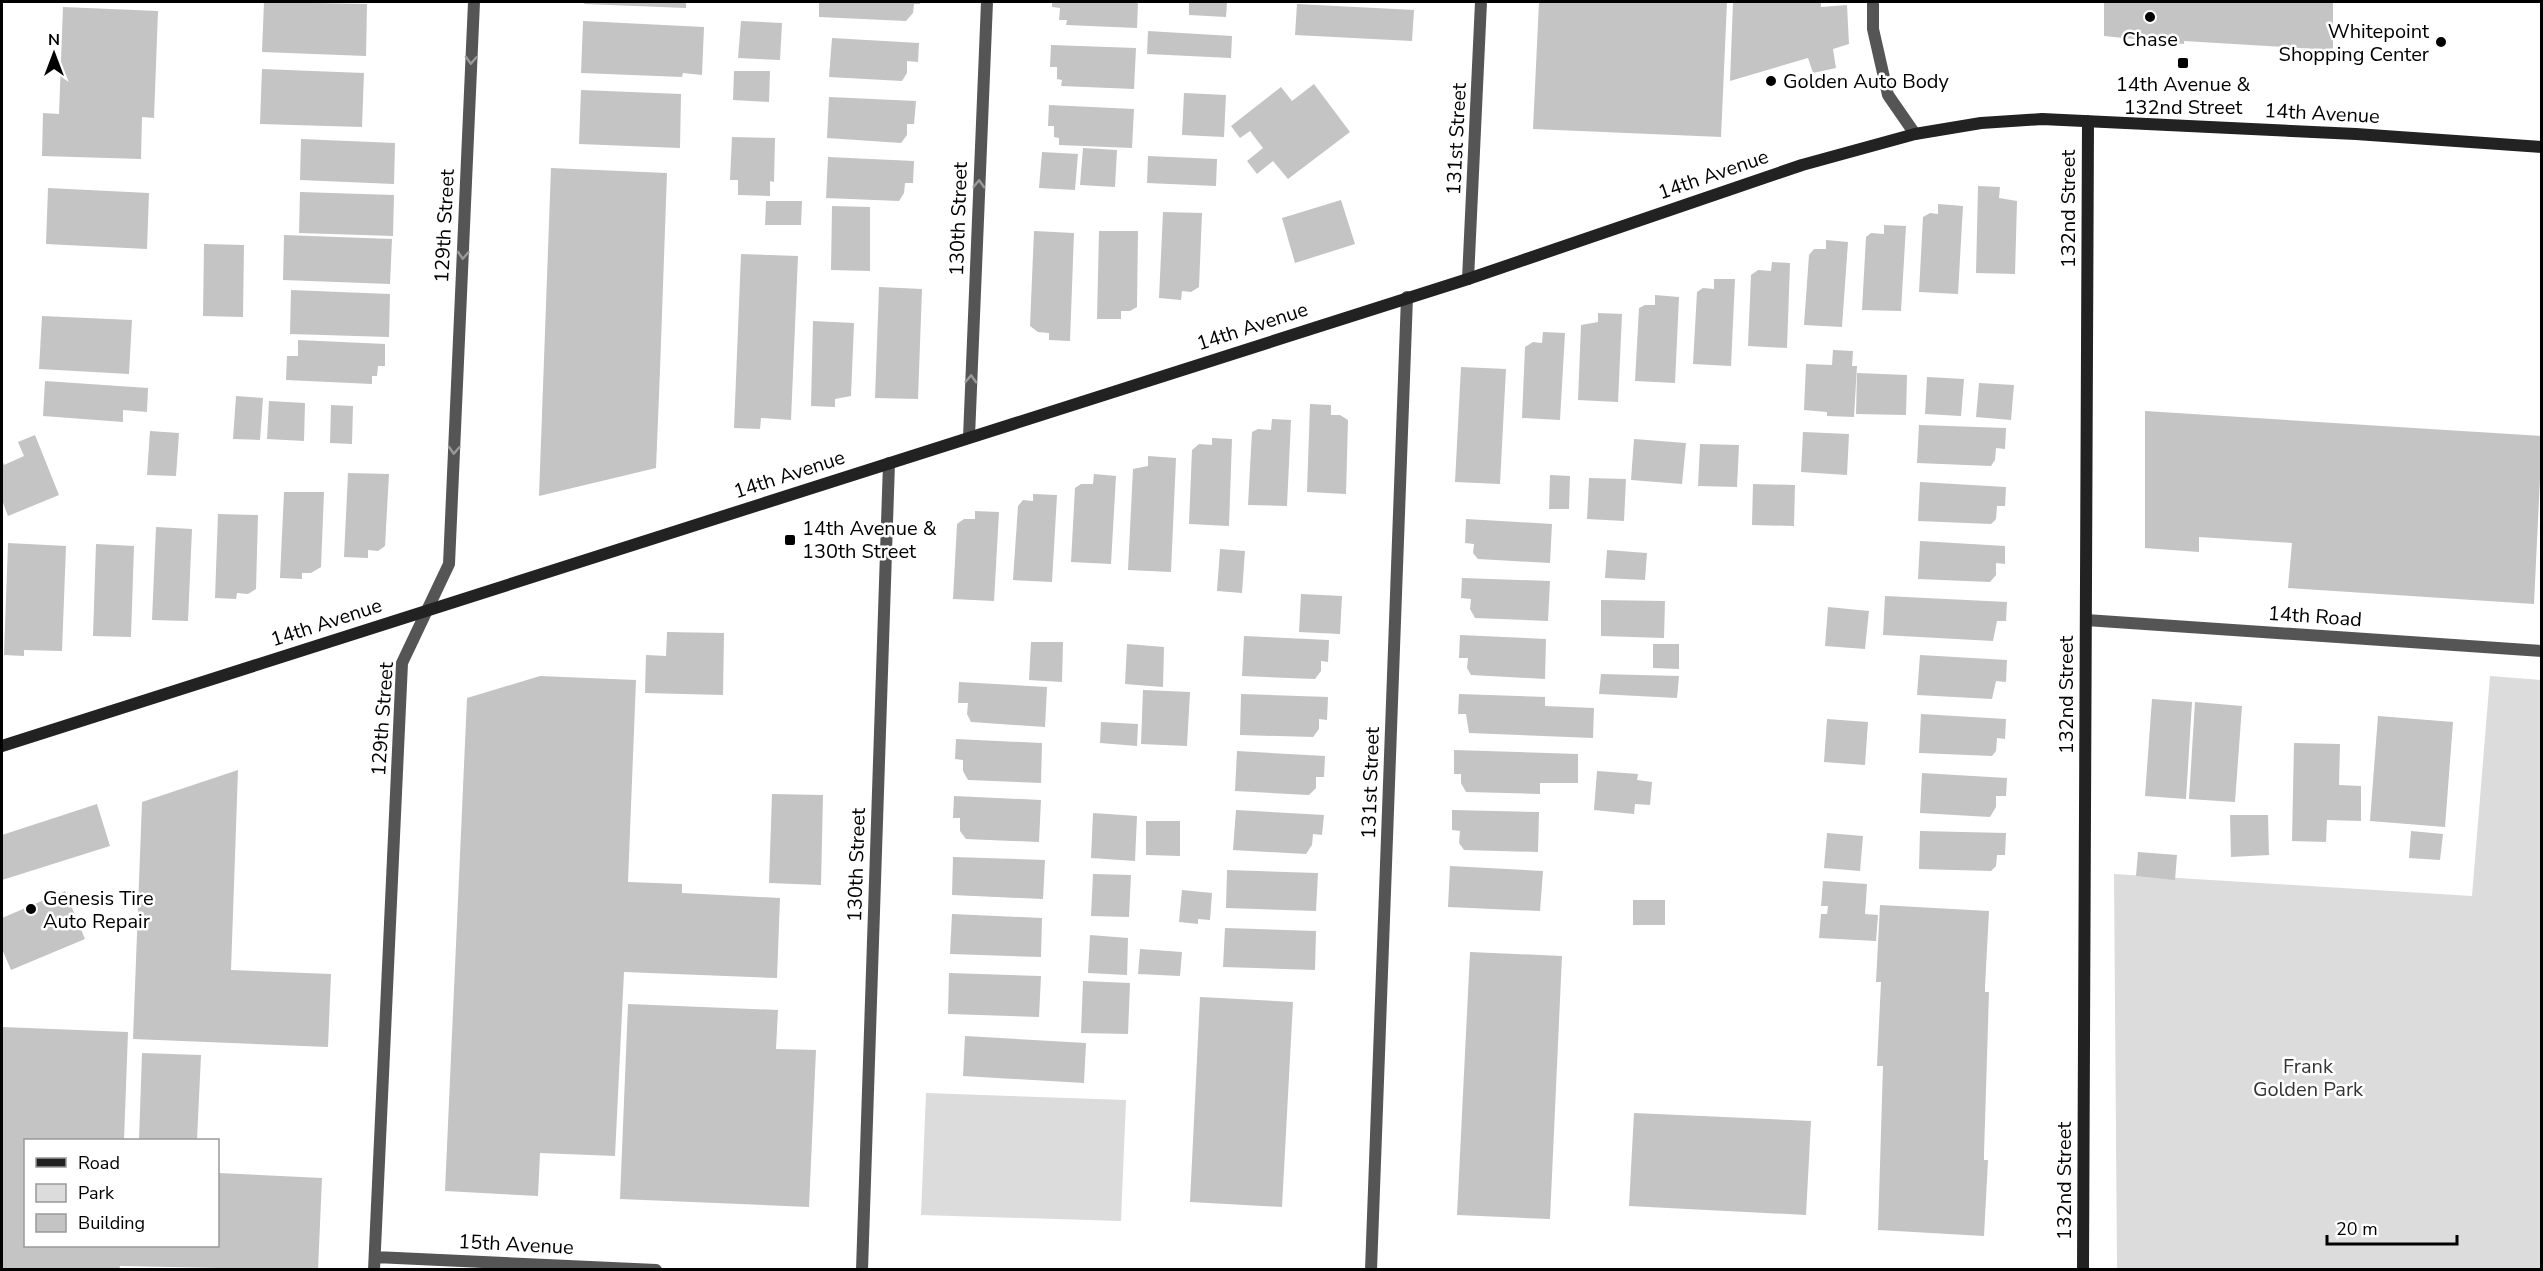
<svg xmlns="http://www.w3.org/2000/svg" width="2543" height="1271" font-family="'Nunito Sans',sans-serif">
	<rect width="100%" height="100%" fill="#fff"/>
	<path fill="#dcdcdc" d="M2490,676L2541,680V1269H2117L2114,874L2472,896Z
		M926,1093L1126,1100L1121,1221L921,1215Z"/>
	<path fill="#c4c4c4" d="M264,2L367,4L366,56L262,52Z
		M585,2H686V8L584,4Z
		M819,2H920V4H914L913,13L906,21L819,17Z
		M1052,2H1138L1137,28L1066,25L1067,20H1059L1060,8L1052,7Z
		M1189,2H1227L1226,17L1189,15Z
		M1539,2H1727L1721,137L1533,129Z
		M1733,2H1821V7L1847,5L1849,44L1833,49L1836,68L1813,73L1808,58L1730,81Z
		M2104,2H2333V50L2184,41V44L2104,36Z
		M1297,4L1414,10L1412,41L1295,35Z
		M63,7L158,11L154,118L142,117L141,159L42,156L43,113L59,114Z
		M583,21L704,27L702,75L683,73L682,77L581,73Z
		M741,21L782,23L780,60L738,58Z
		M1148,31L1232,36L1231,58L1147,54Z
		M832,38L919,43L918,62L907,61V73L902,81L829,77Z
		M1051,45L1136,48L1134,89L1061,86L1062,80L1057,79V67H1050Z
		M262,69L364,73L362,127L260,124Z
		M734,71H770L769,102L733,100Z
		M1314,84L1350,132L1288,179L1273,161L1257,174L1247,161L1263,148L1250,131L1240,138L1231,126L1281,87L1292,101Z
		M581,90L681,94L680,148L579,144Z
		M1184,93L1226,95L1224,137L1182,135Z
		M829,97L916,101L914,124H907V135L901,143L827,138Z
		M1049,105L1134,109L1132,148L1059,145V138L1054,137V126H1048Z
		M732,137L775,138L774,182L770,181V196L738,195V180H730Z
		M301,139L395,143L394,184L300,180Z
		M1083,148L1117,150L1115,187L1080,185Z
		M1042,152L1078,154L1075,190L1039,188Z
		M1148,156L1217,159L1216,186L1147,183Z
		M828,157L914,161L913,183H905L904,193L899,201L826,198Z
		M551,168L667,173L660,370L656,468L539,496Z
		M1978,186L2000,187L1999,198L2017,201L2015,274L1976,273Z
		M48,188L149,193L147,249L46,244Z
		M300,192L394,195L393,236L299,233Z
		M1341,200L1355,244L1295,263L1282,218Z
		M766,201H802L801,225H765Z
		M1938,204L1963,206L1958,294L1919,292L1923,217L1930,213L1938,214Z
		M832,206L870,207V271L831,270Z
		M1163,212L1202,213L1199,287L1191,292L1182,291L1181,300L1159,298Z
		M1884,225L1906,226L1901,311L1862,310L1866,237L1871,233L1884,234Z
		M1034,231L1074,233L1070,341L1049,340V333L1038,332L1030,326Z
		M1099,231H1138L1137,307L1130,311H1121V319H1097Z
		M284,235L392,239L390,284L283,280Z
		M1826,240L1848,242L1842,327L1804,325L1809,255L1814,249H1826Z
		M204,244L244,245L243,317L203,316Z
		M741,254L798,256L791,420L761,418L760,429L734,428Z
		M1772,262L1790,263L1787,348L1748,346L1751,275L1758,270L1771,271Z
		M1714,279H1735L1731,366L1693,364L1697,292L1703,288L1714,289Z
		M879,287L922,289L918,399L875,398Z
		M291,290L390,294L389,337L290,334Z
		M1655,295L1679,297L1675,383L1635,381L1639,308L1645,305H1655Z
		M1598,313L1622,314L1618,402L1578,400L1581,325L1598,322Z
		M42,316L132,320L129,374L39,369Z
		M813,321L854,323L851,396L835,399V407L811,406Z
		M1543,332L1565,333L1560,420L1522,418L1525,347L1533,342L1542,343Z
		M298,340L385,344V366H378L377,376H372V384L286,380L287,356H298Z
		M1833,350L1853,351L1852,366H1857L1854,417L1827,416V412L1804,410L1806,364L1832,365Z
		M1461,367L1506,369L1500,484L1455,482Z
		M1857,373L1907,375L1906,415L1856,414Z
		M1927,377L1964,379L1961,416L1925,414Z
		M45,381L148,388L147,412L123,410V422L43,416Z
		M1979,383L2014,385L2011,420L1976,417Z
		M236,396L263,398L260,440L233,439Z
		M269,401L305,403L304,441L267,439Z
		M1310,404L1331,405V415H1340L1348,420L1346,494L1307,492Z
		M331,405L353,406L352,444L330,443Z
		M2145,411L2542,436L2534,604L2288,588L2292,543L2199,537V552L2145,548Z
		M1272,419L1291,420L1287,506L1248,505L1252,432L1258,429L1271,430Z
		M1919,425L2006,428L2005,449L1996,448L1995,460L1991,466L1917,463Z
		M150,431L179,433L176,476L147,475Z
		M1803,432L1849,434L1847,475L1801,472Z
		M35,435L59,495L8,516L2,500V459L4,465L24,456L18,442Z
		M1212,438L1232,439L1229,526L1189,524L1192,450L1199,444L1212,445Z
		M1634,439L1686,443L1682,484L1631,480Z
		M1700,444L1739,445L1737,487L1698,486Z
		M1148,456L1176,458L1171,572L1128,570L1133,469L1148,466Z
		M348,473L389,474L385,546L378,551L368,550V558L344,557Z
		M1094,474L1116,476L1111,564L1071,562L1075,488L1081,484H1093Z
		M1550,475L1570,476L1569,509H1549Z
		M1589,478L1626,479L1624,521L1587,519Z
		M1920,482L2006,487L2005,506H1997L1996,519L1991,524L1918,521Z
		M1753,484L1795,485L1794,526L1752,525Z
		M284,492H324L321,567L311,573H302V579L280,578Z
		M1033,494L1057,495L1052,582L1013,580L1018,506L1023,500L1033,501Z
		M975,511L999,512L994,601L953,599L957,524L964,519H975Z
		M218,514L258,515L256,589L248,594L237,593L236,599L215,598Z
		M1466,519L1552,524L1550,563L1478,559L1473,553L1474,544L1465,543Z
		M156,527L192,529L188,621L152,620Z
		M1920,541L2005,546V564L1996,563V575L1990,582L1918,579Z
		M8,543L66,546L62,651L24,650V656L4,655Z
		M96,544L134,546L131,637L93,636Z
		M1220,549L1245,551L1242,593L1217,591Z
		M1607,550L1647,553L1645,580L1605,578Z
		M1462,578L1550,581L1548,621L1475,618L1470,609L1471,599L1461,598Z
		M1301,594L1342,596L1340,634L1299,632Z
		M1885,596L2007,602L2006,621H1997L1993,641L1883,635Z
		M1601,600L1665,601L1664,638L1601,636Z
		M1828,607L1869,611L1865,649L1825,646Z
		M667,632L724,633L723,695L645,693L646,655L666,656Z
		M1460,635L1546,639L1545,679L1471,675L1467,668L1468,658H1459Z
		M1244,636L1329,640L1328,662L1321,661V671L1315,679L1242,676Z
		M1031,642H1063L1062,682L1029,680Z
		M1127,644L1164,647L1163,687L1125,684Z
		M1653,644H1679V669L1653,668Z
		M1920,655L2007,660L2006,682L1996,681L1992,699L1917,695Z
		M1601,674L1679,676L1677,698L1599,694Z
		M540,676L636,680L628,882L682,884V893L780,898L777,978L624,972L615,1156L540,1153L538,1196L445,1191L467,698Z
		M959,682L1047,687L1045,727L971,722L967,714L968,703H958Z
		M1143,690L1190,692L1187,746L1141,744Z
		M1241,694L1328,697L1327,720L1319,719V729L1313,737L1240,735Z
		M1459,694L1545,697V706L1594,708L1593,738L1469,733L1466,714H1458Z
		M2152,699L2192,702L2186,799L2145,796Z
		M2195,702L2242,706L2235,802L2189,799Z
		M1921,714L2006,719L2005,739L1997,738L1996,751L1992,756L1919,753Z
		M2378,716L2453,722L2445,827L2370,821Z
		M1827,719L1868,722L1865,765L1824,762Z
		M1101,722L1138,724L1137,746L1100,743Z
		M956,739L1042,743L1041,783L968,780L963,771V760L955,759Z
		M2294,743L2340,744L2339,785L2361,786V821L2327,820L2326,842L2292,841Z
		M1454,750L1578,754V783H1540V794L1466,792L1461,783V774H1454Z
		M1237,751L1325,756L1324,777H1316V788L1309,795L1235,791Z
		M238,770L231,970L331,974L328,1047L133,1039L142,802Z
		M1597,771L1638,774L1637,780L1652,782L1650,805L1635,804L1634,814L1594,810Z
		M1922,773L2007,778L2006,796H1996V807L1990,817L1920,813Z
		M772,794L823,795L821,885L769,883Z
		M954,796L1041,800L1039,842L966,839L960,831V818H953Z
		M97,804L110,846L2,880V835Z
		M1236,810L1324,815L1322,835L1313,834L1312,845L1306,854L1233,850Z
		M1452,810L1539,812L1538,852L1464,850L1459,843L1460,831L1452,830Z
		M1093,813L1137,816L1135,861L1091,858Z
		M2230,815H2268L2269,855L2231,857Z
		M1146,821H1180V856L1146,855Z
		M1920,831L2006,833L2005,855H1997L1996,866L1991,871L1919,869Z
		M2411,831L2443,834L2440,860L2409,858Z
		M1827,833L1863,836L1860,871L1824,868Z
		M2138,852L2177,855L2175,880L2136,876Z
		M953,857L1045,860L1043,899L952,895Z
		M1450,866L1543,871L1540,911L1448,907Z
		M1227,870L1318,873L1316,911L1226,908Z
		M1093,874L1131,875L1129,917L1091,916Z
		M1823,881L1867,884L1865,914L1878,915L1876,941L1819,938L1821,914H1827L1828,906H1821Z
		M1182,890L1212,893L1210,920L1198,919V924L1179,922Z
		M65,891L85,939L11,970L2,949V918Z
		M1633,900H1665V925H1633Z
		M1880,905L1989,911L1985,987V992H1989L1984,1154V1160H1988L1984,1236L1878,1230L1883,1066H1877L1881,982H1876Z
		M952,914L1042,918L1041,957L950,954Z
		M1225,928L1316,931L1315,970L1223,967Z
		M1090,935L1128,938L1127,975L1088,973Z
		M1140,949L1182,952L1180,976L1138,974Z
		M1470,952L1562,956L1550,1219L1457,1215Z
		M949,973L1041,976L1039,1017L948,1014Z
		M1083,981L1130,983L1128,1034L1081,1033Z
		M1200,997L1293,1002L1282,1207L1190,1202Z
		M628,1004L778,1010L776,1049L816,1050L809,1207L620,1199Z
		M2,1027L128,1032L124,1140H26V1246H218V1173L322,1178L318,1270L120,1266L119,1270H2Z
		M965,1036L1086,1043L1084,1083L963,1076Z
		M142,1053L201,1055L197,1140H139Z
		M1634,1113L1811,1121L1806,1215L1629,1206Z"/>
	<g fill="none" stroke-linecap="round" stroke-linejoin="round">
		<path stroke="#555" stroke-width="12" d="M1873,2V29L1888,95L1915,134"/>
		<path stroke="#555" stroke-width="12" d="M1468,279L1481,2
			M969,437L987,2
			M2086,620L2542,651
			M375,1257L656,1270
			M374,1270L402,663L449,564L474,2
			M862,1270L889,463
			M1371,1270L1407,297"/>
		<path stroke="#222" stroke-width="12" d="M2,746L1468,279L1802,165L1915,134L1981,123L2042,119L2356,134L2542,147
			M2083,1270L2088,121"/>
	</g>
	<defs><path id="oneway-chevron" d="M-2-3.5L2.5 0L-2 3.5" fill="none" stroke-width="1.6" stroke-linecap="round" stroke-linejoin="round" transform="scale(1.5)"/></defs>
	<g stroke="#999">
		<use href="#oneway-chevron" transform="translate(471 60) rotate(93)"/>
		<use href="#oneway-chevron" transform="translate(979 184) rotate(-88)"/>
		<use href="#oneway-chevron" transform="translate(463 255) rotate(93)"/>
		<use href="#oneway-chevron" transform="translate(971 379) rotate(-88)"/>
		<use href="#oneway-chevron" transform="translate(454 450) rotate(93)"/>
	</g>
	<g fill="#000" stroke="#fff" stroke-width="2">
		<circle cx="2150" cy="17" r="6"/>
		<circle cx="2441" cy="42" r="6"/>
		<rect x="2177" y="57" width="12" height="12" rx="3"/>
		<circle cx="1771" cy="81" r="6"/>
		<rect x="784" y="534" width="12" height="12" rx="3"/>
		<circle cx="31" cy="909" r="6"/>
	</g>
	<g text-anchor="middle" stroke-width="5" stroke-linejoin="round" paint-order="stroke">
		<g font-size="20" fill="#000" stroke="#fff" text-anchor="start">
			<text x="2429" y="38" text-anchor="end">Whitepoint<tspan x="2429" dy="23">Shopping Center</tspan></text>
			<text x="2150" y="46" text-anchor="middle">Chase</text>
			<text x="1783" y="88">Golden Auto Body</text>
			<text x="2183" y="91" text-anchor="middle">14th Avenue &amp;<tspan x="2183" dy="23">132nd Street</tspan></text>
			<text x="802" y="535">14th Avenue &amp;<tspan x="802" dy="23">130th Street</tspan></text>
			<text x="43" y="905">Genesis Tire<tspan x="43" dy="23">Auto Repair</tspan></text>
		</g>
		<g font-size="20" fill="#000" stroke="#fff">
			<text transform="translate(2322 113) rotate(3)" y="7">14th Avenue</text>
			<text transform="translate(1456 139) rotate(-87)" y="7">131st Street</text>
			<text transform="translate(1713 174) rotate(-19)" y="7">14th Avenue</text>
			<text transform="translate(2068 209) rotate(-90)" y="7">132nd Street</text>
			<text transform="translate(958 219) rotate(-88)" y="7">130th Street</text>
			<text transform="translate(444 226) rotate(-87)" y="7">129th Street</text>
			<text transform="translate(1252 326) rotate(-18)" y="7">14th Avenue</text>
			<text transform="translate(789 474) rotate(-18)" y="7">14th Avenue</text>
			<text transform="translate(2315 616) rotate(4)" y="7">14th Road</text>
			<text transform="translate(326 622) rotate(-18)" y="7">14th Avenue</text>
			<text transform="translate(2066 695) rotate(-90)" y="7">132nd Street</text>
			<text transform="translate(382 719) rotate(-86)" y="7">129th Street</text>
			<text transform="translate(1370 783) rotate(-88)" y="7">131st Street</text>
			<text transform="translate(856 865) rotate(-88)" y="7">130th Street</text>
			<text transform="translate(2064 1181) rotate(-90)" y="7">132nd Street</text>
			<text transform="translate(516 1244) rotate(3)" y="7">15th Avenue</text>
		</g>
		<g font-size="20" fill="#333" stroke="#fff">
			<text x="2308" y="1073">Frank<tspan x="2308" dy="23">Golden Park</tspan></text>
		</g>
	</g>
	<rect width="2543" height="1271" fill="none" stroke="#000000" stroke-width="6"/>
	<rect x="24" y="1139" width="195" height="108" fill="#ffffff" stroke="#999999" stroke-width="1.5"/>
	<rect x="36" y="1158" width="30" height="9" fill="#222222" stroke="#999999" stroke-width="1.5"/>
	<text x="78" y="1169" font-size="18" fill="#000000">Road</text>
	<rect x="36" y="1184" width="30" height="18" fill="#dcdcdc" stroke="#999999" stroke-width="1.5"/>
	<text x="78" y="1199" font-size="18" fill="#000000">Park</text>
	<rect x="36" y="1214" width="30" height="18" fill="#c4c4c4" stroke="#999999" stroke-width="1.5"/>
	<text x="78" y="1229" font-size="18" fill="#000000">Building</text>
	<g transform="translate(54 54)" stroke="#ffffff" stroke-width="4.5" paint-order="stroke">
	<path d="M0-4.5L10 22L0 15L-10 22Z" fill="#000000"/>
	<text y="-9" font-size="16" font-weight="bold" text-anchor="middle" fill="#000000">N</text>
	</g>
	<path d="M2327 1235v9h130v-9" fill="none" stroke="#000000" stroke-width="3"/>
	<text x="2336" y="1235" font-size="18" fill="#000000" stroke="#ffffff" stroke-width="4.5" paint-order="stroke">20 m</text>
</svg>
